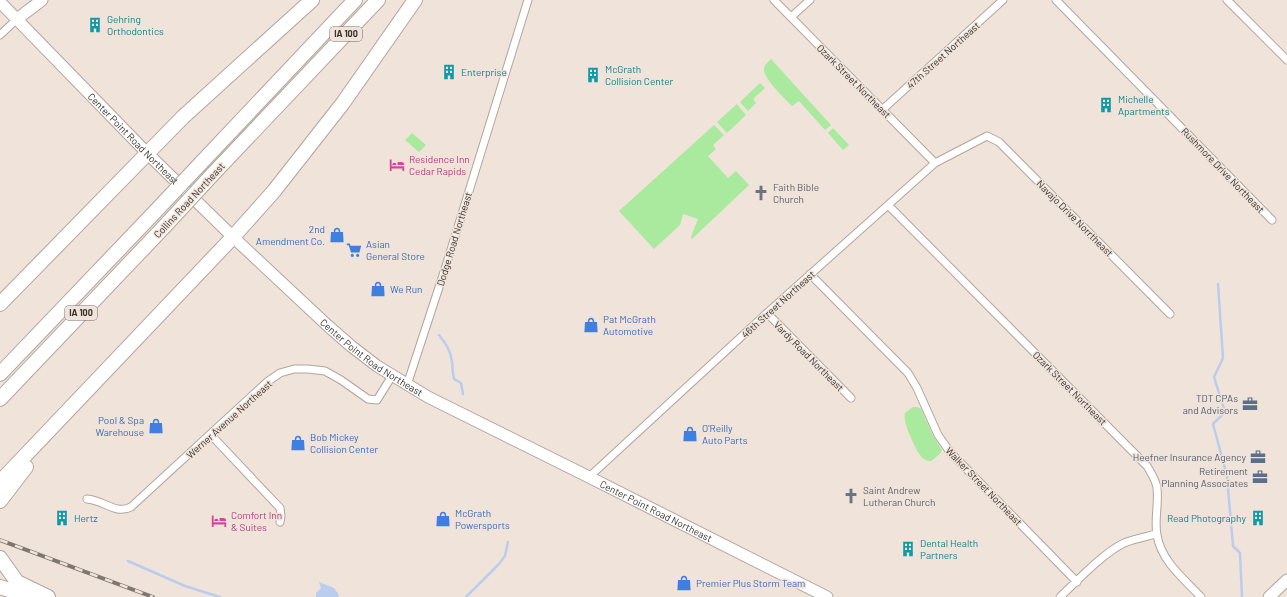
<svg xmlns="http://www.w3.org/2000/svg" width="1287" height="597" font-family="Barlow,sans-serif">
	<rect width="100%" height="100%" fill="#f0e3d9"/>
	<path fill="#a9ea9e" d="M771,59L831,125L825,130L799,101L792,106C786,100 762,77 764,69C764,65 768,62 771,59Z
		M760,83L765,88L753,99L756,103L748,111L740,102Z
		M737,104L746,115L727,133L717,122Z
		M714,125L724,135L713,145L716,149L708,156L728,178L736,171L749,185L692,239L691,237L698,219L683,214L680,225L654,249L619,211Z
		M833,128L849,145L843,150L828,133Z
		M412,133L426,145L419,152L405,140Z
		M913,407H917L921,409L933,436L942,450L940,454L931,461C926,461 923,459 920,455C915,448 902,421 905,413Z"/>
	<path fill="#bbcdef" d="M319,582L334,588L339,595L338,597H316V593L321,588Z"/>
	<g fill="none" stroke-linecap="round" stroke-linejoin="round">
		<path stroke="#bbcdef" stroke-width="2.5" d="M1218,284L1223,358L1214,377L1225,412L1213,424L1227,476L1233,546L1240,553L1242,597
			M439,335C446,344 451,351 452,362C453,368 452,371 454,379L461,383L463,394
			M128,561L185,586L220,597
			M466,597L498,565L505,556L508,542"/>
		<g stroke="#b2a59c" stroke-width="9">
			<path id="street" d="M774,0L935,163
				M1056,0L1272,220
				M1227,0L1287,60
				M791,17L810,0
				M0,35L17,19
				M882,110L1003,0
				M888,205L1147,466C1151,473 1156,480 1157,488C1159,504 1154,520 1157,535C1161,561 1184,579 1201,597
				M810,274L908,373L917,388L938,435L950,452L1077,582
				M767,313L851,398
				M407,385L445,269L528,0
				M211,435L280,508L281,516L280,522
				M589,477L767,313L935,163L987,136L999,142L1170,314
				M87,499C104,500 115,515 131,507L267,382L280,373L294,369H308L325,371L341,380L368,399L377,400L392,376
				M1060,597C1078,580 1102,554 1124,543C1134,539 1145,537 1156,534"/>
		</g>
		<g stroke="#b2a59c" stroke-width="13">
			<g id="secondary">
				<path id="s1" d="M0,2L148,154L233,237L327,325L351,346L377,366L428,397L589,477L827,597"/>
				<path d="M17,19L42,0"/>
				<path d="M1269,597L1287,580"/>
			</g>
		</g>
		<g stroke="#b2a59c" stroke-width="16">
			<path id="highway" d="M201,163L355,0
				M212,175L378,0
				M0,304L183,117L312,0
				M0,374L151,216
				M0,399L163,228
				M0,482L233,237L274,191L343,103L415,0
				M0,501L26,467
				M0,558L17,582L48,597
				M0,587L30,597"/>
		</g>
		<use href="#street" stroke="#fff" stroke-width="7"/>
		<use href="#secondary" stroke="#fff" stroke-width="11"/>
		<use href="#highway" stroke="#fff" stroke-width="14"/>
		<g stroke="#807771" stroke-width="4">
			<path id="rail" d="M0,540L153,597"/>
		</g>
		<use href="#rail" stroke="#f0e3d9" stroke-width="2.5" stroke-dasharray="8" stroke-linecap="butt"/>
		<g stroke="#b2a59c" stroke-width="16" stroke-linecap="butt">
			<path id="highway-bridge" d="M151,216L201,163
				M163,228L212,175"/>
		</g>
		<use href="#highway-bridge" stroke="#fff" stroke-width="14"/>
	</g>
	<defs>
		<g id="building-bare" transform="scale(1.2)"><path d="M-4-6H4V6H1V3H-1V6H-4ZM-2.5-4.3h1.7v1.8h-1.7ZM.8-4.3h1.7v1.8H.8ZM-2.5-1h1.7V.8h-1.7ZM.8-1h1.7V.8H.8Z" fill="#0f9aa8" stroke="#f0e3d9" stroke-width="2.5" paint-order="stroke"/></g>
		<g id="hotel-bare" transform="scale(1.2)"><path d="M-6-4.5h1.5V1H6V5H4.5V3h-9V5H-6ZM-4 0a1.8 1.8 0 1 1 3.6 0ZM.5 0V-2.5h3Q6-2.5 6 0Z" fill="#d1479c" stroke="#f0e3d9" stroke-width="2.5" paint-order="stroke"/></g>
		<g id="church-bare" transform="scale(1.2)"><path d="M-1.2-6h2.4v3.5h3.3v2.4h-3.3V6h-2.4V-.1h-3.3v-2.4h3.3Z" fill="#6b7280" stroke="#f0e3d9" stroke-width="2.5" paint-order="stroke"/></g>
		<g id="shop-bare" transform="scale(1.2)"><path d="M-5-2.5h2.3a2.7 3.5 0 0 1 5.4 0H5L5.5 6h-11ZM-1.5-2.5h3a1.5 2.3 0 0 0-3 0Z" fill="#3f7fe0" stroke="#f0e3d9" stroke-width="2.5" paint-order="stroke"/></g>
		<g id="supermarket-bare" transform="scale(1.2)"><path d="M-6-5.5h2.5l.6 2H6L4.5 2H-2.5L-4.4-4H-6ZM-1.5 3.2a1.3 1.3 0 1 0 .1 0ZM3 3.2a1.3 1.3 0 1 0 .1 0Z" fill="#3f7fe0" stroke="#f0e3d9" stroke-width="2.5" paint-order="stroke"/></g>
		<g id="office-bare" transform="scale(1.2)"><path d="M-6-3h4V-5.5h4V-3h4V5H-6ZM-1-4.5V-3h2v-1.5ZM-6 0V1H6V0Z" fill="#5c6f8a" stroke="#f0e3d9" stroke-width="2.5" paint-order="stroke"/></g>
	</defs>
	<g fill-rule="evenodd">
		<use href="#building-bare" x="95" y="25"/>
		<use href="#building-bare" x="449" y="72"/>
		<use href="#building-bare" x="593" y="75"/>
		<use href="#building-bare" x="1106" y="105"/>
		<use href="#hotel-bare" x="397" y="165"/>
		<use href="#church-bare" x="761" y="193"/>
		<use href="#shop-bare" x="337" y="235"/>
		<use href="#supermarket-bare" x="354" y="250"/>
		<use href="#shop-bare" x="378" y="289"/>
		<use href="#shop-bare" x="591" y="325"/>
		<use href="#office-bare" x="1250" y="404"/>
		<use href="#shop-bare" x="156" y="426"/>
		<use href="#shop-bare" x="690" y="434"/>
		<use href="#shop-bare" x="298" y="443"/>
		<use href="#office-bare" x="1258" y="457"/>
		<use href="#office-bare" x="1260" y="477"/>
		<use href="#church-bare" x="851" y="496"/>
		<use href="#building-bare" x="62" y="518"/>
		<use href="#building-bare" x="1258" y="518"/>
		<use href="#shop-bare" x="443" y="519"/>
		<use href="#hotel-bare" x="219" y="521"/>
		<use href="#building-bare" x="908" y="549"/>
		<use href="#shop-bare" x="684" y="583"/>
	</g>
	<g text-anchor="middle" stroke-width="3" stroke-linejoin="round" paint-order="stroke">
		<g fill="#f0e3d9" stroke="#716863" stroke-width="1">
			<rect x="330" y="27" width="32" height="14" rx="3"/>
			<rect x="65" y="306" width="32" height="14" rx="3"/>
		</g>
		<g font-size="9" font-weight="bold" fill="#3a3431">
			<text x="346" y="37">IA 100</text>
			<text x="81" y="316">IA 100</text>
		</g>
		<g font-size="10" fill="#0d838f" stroke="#f0e3d9" text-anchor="start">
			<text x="107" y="23">Gehring<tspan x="107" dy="12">Orthodontics</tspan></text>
			<text x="605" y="73">McGrath<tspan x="605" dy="12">Collision Center</tspan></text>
			<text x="461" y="76">Enterprise</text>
			<text x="1118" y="103">Michelle<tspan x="1118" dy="12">Apartments</tspan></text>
			<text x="74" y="522">Hertz</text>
			<text x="1246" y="522" text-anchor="end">Read Photography</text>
			<text x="920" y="547">Dental Health<tspan x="920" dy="12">Partners</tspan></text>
		</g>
		<g font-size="10" fill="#3a3431" stroke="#f0e3d9">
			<text transform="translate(943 55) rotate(-42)" y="4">47th Street Northeast</text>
			<text transform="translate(854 81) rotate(45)" y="4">Ozark Street Northeast</text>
			<text dy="4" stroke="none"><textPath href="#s1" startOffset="191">Center Point Road Northeast</textPath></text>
			<text transform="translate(1223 170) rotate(46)" y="4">Rushmore Drive Northeast</text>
			<text transform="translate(189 200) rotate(-47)" y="4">Collins Road Northeast</text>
			<text transform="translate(1075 218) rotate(45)" y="4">Navajo Drive Norrtheast</text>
			<text transform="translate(454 239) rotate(-73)" y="4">Dodge Road Northeast</text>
			<text transform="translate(778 304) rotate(-42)" y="4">46th Street Northeast</text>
			<text transform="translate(809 356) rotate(45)" y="4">Vardy Road Northeast</text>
			<text dy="4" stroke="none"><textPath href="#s1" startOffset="515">Center Point Road Northeast</textPath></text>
			<text transform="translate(1070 388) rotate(45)" y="4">Ozark Street Northeast</text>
			<text transform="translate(229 419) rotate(-42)" y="4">Werner Avenue Northeast</text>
			<text transform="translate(984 486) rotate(46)" y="4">Walker Street Northeast</text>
			<text dy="4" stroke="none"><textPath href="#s1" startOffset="839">Center Point Road Northeast</textPath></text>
		</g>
		<g font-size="10" fill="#b23c85" stroke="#f0e3d9" text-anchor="start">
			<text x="409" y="163">Residence Inn<tspan x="409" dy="12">Cedar Rapids</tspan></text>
			<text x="231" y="519">Comfort Inn<tspan x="231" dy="12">&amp; Suites</tspan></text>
		</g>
		<g font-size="10" fill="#5b616d" stroke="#f0e3d9" text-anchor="start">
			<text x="773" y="191">Faith Bible<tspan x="773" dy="12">Church</tspan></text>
			<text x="863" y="494">Saint Andrew<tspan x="863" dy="12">Lutheran Church</tspan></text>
		</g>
		<g font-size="10" fill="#366cbe" stroke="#f0e3d9" text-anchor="start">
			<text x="325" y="233" text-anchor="end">2nd<tspan x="325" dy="12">Amendment Co.</tspan></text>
			<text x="366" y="248">Asian<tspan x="366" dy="12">General Store</tspan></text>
			<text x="390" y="293">We Run</text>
			<text x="603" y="323">Pat McGrath<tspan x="603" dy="12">Automotive</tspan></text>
			<text x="144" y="424" text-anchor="end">Pool &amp; Spa<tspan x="144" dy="12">Warehouse</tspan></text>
			<text x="702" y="432">O'Reilly<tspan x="702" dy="12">Auto Parts</tspan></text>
			<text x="310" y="441">Bob Mickey<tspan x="310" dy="12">Collision Center</tspan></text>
			<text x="455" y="517">McGrath<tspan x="455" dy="12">Powersports</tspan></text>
			<text x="696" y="587">Premier Plus Storm Team</text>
		</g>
		<g font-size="10" fill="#4e5e75" stroke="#f0e3d9" text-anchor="end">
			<text x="1238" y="402">TDT CPAs<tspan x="1238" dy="12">and Advisors</tspan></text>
			<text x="1246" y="461">Heefner Insurance Agency</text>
			<text x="1248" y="475">Retirement<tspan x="1248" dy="12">Planning Associates</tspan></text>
		</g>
	</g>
</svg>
